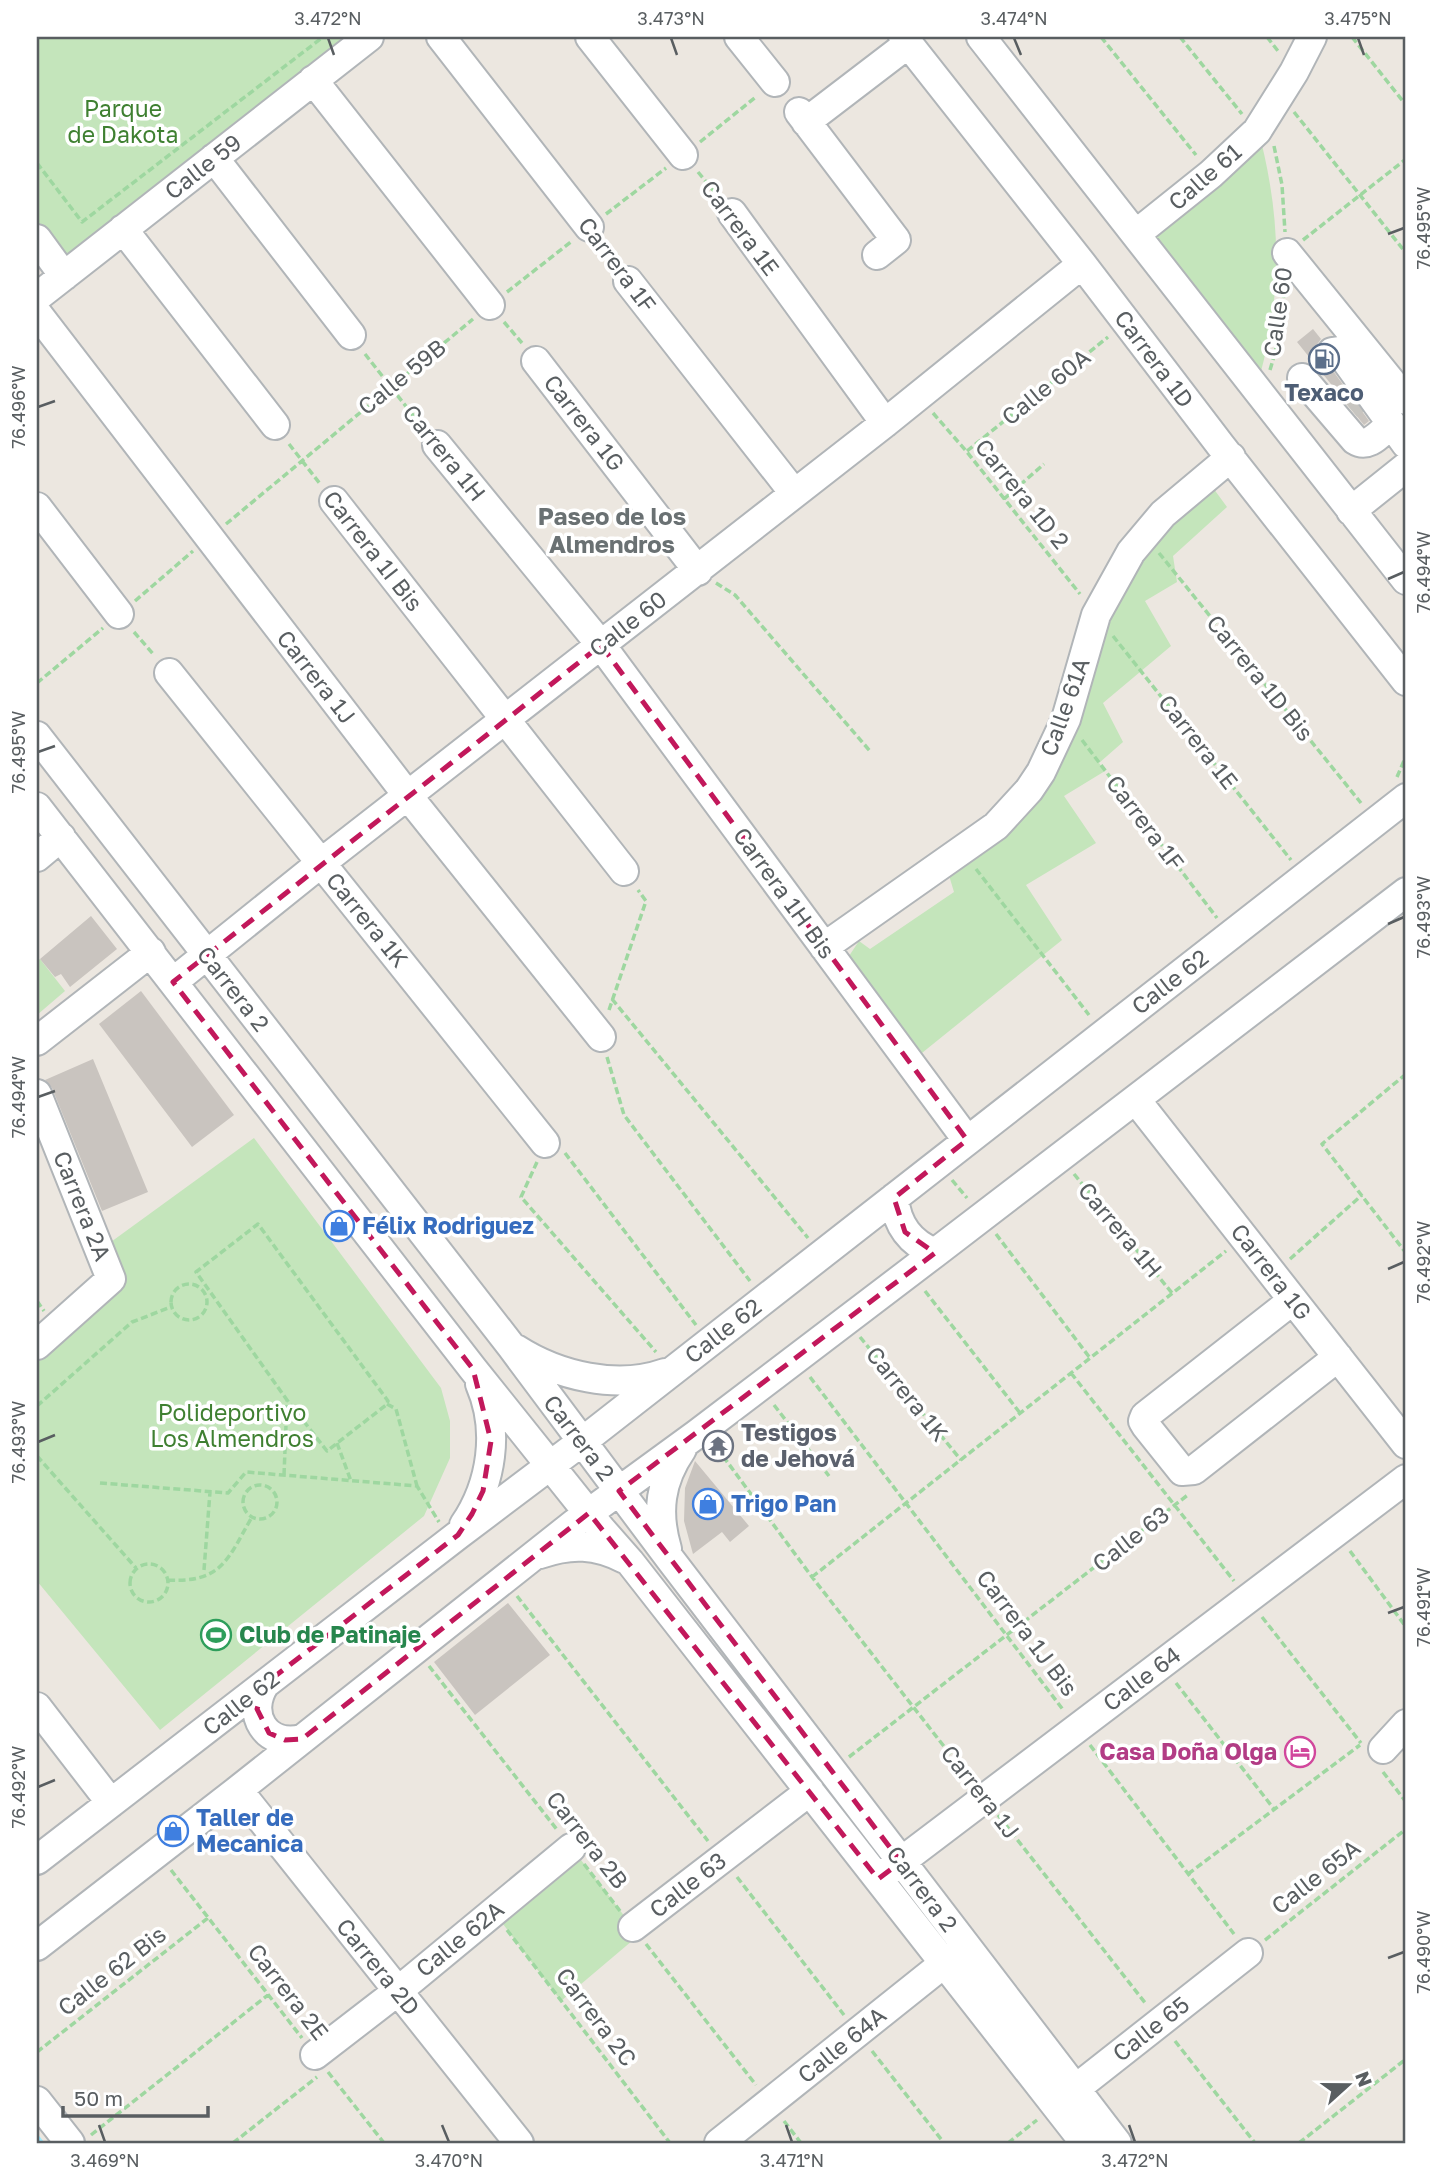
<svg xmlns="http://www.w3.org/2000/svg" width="1443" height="2180" font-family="'Golos Text',sans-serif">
	<rect width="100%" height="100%" fill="#ece7e0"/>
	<path fill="#c4e5bb" d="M37,37H369L64,276L37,239Z
		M1261,141C1281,222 1282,294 1260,375L1149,236Z
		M1208,481L1227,507L1173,556L1177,582L1145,601L1171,646L1103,703L1123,742L1099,763L1105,771L1064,796L1096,843L1026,885L1062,940L912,1061L843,965L859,941L870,949L954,892L945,862L1012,810L1096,615Z
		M40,959L65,991L37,1015V961Z
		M254,1138L441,1388L450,1421V1458L424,1516L160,1730L37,1581V1351L111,1279L104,1247Z
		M581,1860L639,1935L561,2001L503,1924Z"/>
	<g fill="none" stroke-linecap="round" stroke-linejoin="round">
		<path stroke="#9deaff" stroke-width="6" d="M37,2138L41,2143"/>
	</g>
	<path fill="#c9c4bf" d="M1313,329L1321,339L1316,346V354L1319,362L1325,367L1331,368L1369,421L1364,425L1297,342Z
		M91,916L117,949L70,987L61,974L55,977L40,959Z
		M141,991L234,1115L192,1147L99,1024Z
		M93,1059L148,1192L102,1211L52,1088L45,1080Z
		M695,1461L749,1526L730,1542L722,1532L693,1554L684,1521L685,1488Z
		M508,1603L550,1655L475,1715L434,1662Z"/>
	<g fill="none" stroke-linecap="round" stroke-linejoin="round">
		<path stroke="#c7c5c0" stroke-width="28" stroke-dasharray="28 14" stroke-linecap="butt" d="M1348,406L1362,394"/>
		<g stroke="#b1b5b8" stroke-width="32">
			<path id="minor" d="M441,37L589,227
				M590,37L683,155
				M739,37L775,82
				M903,37L1082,264L1221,446L1406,681
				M981,37L1406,580
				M313,80L490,305
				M799,112L896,240L877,255
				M806,122L908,44
				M214,158L351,335
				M732,213L885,423
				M123,229L275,425
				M1136,234L1211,174L1257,131L1294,72L1312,37
				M37,239L64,276
				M1287,253L1406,400
				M628,281L794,493
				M37,297L369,37
				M37,313L408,796L601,1037
				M1332,352L1339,351L1406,444
				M536,361L698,571
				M1302,378L1355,440C1369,449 1380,433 1391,424
				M437,445L601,645L967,1140
				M334,501L624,871
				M37,507L119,614
				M1351,511L1406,467
				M169,673L545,1143
				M37,736L511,1346L670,1559L1117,2143
				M37,807L473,1369L601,1529L630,1562L1085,2143
				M37,857L61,837
				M824,947L996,826L1029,790L1041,772L1066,719L1096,615L1131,552L1163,514L1231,457
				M173,982L321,863L885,423L1082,264
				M37,1041L151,952
				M37,1094L111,1279L37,1345
				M1136,1100L1406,1444
				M894,1198C897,1225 910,1243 935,1253
				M1293,1300L1145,1416L1143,1421L1146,1426L1182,1471L1194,1470L1338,1357
				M516,1349C558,1376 617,1390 665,1373
				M464,1525C492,1484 500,1430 480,1384
				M667,1549C656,1512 660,1481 682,1449
				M540,1554C571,1543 596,1544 625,1559
				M265,1684C245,1714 266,1748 302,1739
				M37,1707L111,1803
				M1383,1749L1406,1724
				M238,1790L519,2143
				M37,1860L458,1535L592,1434L1406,798
				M886,1873L1406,1479
				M633,1927L810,1791
				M37,1946L238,1790L575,1523L697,1434L935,1253L1406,892
				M315,2055L398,1991L571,1848
				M37,2101L70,2143
				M1060,2101L1248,1953
				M719,2143L957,1953"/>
		</g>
		<path stroke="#9ed7a0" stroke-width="3.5" stroke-dasharray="7 3.5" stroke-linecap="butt" d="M1101,37L1196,155
			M1180,37L1242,114
			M1267,37L1278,51
			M1352,37L1406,105
			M1294,112L1406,253
			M700,142L757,96
			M1274,146L1282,185L1285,232
			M37,163L82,222L323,37
			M698,172L718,196
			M606,214L666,168
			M1303,240L1406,159
			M603,246L614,262
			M507,292L572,241
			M504,322L522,343
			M365,354L423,428
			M1270,370C1278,344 1283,317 1284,289
			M933,413L967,452L1080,594
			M289,444L321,485
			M967,451L1108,337
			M1004,499L1044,464
			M226,524L473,319
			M1159,553L1361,803
			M716,583L735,595L870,751
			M135,601L193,551
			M134,632L154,655
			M1113,636L1291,860
			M37,683L103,628
			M1082,740L1217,918
			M1397,777L1406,756
			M976,869L1089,1015
			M612,999L808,1238
			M609,1010L646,901L638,890
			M607,1057L624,1115L750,1281
			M1406,1074L1322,1144L1406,1253
			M565,1153L696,1325
			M537,1162L521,1197L656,1352
			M1074,1174L1172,1293
			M952,1180L967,1198
			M996,1234L1090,1358
			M1290,1259L1362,1195
			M171 1302a18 18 0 1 1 36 0a18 18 0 1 1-36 0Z
			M925,1291L1020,1413
			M37,1301L44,1311
			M860,1337L961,1460
			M1071,1373L1234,1581
			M810,1377L1064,1711
			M387,1404L396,1409L417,1486
			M774,1405L829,1476
			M37,1406L132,1322L171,1307
			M337,1443L351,1481
			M717,1448L812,1577L971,1781
			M37,1456L136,1568
			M284,1475L287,1400L196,1272L258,1224L388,1401L386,1405L327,1451L287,1400
			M100,1483L228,1493L246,1472L417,1486L439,1522
			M243 1502a17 17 0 1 1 34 0a17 17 0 1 1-34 0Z
			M1350,1551L1406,1627
			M130 1583a19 19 0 1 1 38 0a19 19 0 1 1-38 0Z
			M204,1570L210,1492
			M812,1577L1226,1251
			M168,1580C223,1583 228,1558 252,1517
			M517,1596L708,1841
			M1262,1617L1361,1743
			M429,1666L558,1831
			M1176,1683L1274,1809
			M1090,1745L1234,1934
			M849,1757L1189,1494
			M1383,1772L1406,1802
			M998,1815L1146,2004
			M584,1864L620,1911
			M171,1870L302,2038
			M1188,1874L1360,1745
			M737,1877L844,2015
			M507,1930L670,2143
			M1265,1940L1406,1829
			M646,1944L756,2085
			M1175,2041L1255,2143
			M872,2051L944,2143
			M37,2052L208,1918
			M328,2072L384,2143
			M784,2121L801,2143
			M91,2135L268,1995
			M233,2143L317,2077
			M1008,2143L1037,2120
			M1299,2143L1406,2059"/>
		<use href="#minor" stroke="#fff" stroke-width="28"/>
	</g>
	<path fill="none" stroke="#c2185b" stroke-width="5" stroke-dasharray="14 9" stroke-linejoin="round" d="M601,645L967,1140L894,1198L905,1232L935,1253L619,1491L901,1862L878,1879L589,1513L302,1739L285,1740L269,1733L257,1709L265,1684L458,1535L472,1514L483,1491L491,1441L473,1369L173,982Z"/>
	<path fill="none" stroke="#595e61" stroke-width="2.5" d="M328,38L334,55M671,38L677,55M1014,38L1021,55M1358,38L1364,55M1388,234L1404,228M38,407L55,401M1388,579L1404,572M38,752L55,746M1388,924L1404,917M38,1097L55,1091M1388,1269L1404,1262M38,1442L55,1435M1388,1613L1404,1607M38,1787L55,1780M1388,1958L1404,1952M99,2125L105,2142M442,2125L449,2142M786,2125L792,2142M1129,2125L1135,2142"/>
	<defs>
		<g id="fuel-ring" transform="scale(1.575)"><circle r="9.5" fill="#fff" stroke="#5c6f8a" stroke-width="1.5"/><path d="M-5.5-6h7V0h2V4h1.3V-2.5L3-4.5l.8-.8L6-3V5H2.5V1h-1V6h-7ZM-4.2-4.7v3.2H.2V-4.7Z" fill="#5c6f8a"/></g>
		<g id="shop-ring" transform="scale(1.575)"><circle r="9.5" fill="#fff" stroke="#3f7fe0" stroke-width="1.5"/><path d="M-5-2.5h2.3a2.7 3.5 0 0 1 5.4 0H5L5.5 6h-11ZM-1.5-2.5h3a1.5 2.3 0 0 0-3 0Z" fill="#3f7fe0"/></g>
		<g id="temple-ring" transform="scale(1.575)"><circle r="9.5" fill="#fff" stroke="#6b7280" stroke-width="1.5"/><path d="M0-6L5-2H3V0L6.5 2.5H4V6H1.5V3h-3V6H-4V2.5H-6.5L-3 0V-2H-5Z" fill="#6b7280"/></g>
		<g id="stadium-ring" transform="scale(1.575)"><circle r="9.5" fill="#fff" stroke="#2e9e5b" stroke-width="1.5"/><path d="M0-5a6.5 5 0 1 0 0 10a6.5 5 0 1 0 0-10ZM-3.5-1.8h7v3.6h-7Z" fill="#2e9e5b"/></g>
		<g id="hotel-ring" transform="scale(1.575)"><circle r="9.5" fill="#fff" stroke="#d1479c" stroke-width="1.5"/><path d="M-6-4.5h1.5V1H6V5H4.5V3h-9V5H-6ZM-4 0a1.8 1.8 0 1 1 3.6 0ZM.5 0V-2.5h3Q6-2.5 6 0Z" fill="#d1479c"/></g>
	</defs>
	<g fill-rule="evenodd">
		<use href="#fuel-ring" x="1324" y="359"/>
		<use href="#shop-ring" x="339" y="1226"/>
		<use href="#temple-ring" x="718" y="1446"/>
		<use href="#shop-ring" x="708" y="1504"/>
		<use href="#stadium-ring" x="216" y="1635"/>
		<use href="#hotel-ring" x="1300" y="1752"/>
		<use href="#shop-ring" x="173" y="1831"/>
	</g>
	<g text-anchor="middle" stroke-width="7" stroke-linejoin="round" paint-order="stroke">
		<g font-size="23" fill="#3f8031" stroke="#fff">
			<text x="123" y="117">Parque<tspan x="123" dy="26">de Dakota</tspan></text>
			<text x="232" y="1421">Polideportivo<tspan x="232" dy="26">Los Almendros</tspan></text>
		</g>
		<g font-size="23" fill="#595e61" stroke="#fff">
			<text transform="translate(203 167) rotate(-38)" y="8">Calle 59</text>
			<text transform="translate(1205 177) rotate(-41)" y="8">Calle 61</text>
			<text transform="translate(740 228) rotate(53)" y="8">Carrera 1E</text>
			<text transform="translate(617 265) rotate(53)" y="8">Carrera 1F</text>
			<text transform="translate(1278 312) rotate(-82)" y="8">Calle 60</text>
			<text transform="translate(1154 359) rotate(53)" y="8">Carrera 1D</text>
			<text transform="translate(402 377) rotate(-39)" y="8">Calle 59B</text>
			<text transform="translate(1046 387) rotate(-39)" y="8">Calle 60A</text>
			<text transform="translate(584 423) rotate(52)" y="8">Carrera 1G</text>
			<text transform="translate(444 453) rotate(51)" y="8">Carrera 1H</text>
			<text transform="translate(1022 494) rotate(51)" y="8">Carrera 1D 2</text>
			<text transform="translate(373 551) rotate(52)" y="8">Carrera 1I Bis</text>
			<text transform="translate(628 624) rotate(-38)" y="8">Calle 60</text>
			<text transform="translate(316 677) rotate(52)" y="8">Carrera 1J</text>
			<text transform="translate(1260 678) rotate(51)" y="8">Carrera 1D Bis</text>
			<text transform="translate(1065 707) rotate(-70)" y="8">Calle 61A</text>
			<text transform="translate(1198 742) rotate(52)" y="8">Carrera 1E</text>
			<text transform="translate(1145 823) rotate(53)" y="8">Carrera 1F</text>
			<text transform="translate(784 893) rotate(54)" y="8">Carrera 1H Bis</text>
			<text transform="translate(367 920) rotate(51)" y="8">Carrera 1K</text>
			<text transform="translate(1170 982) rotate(-38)" y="8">Calle 62</text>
			<text transform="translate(233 989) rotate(52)" y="8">Carrera 2</text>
			<text transform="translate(82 1206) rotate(68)" y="8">Carrera 2A</text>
			<text transform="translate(1120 1230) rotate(50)" y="8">Carrera 1H</text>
			<text transform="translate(1271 1272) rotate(52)" y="8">Carrera 1G</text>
			<text transform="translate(723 1331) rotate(-38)" y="8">Calle 62</text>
			<text transform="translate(907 1394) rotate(51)" y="8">Carrera 1K</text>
			<text transform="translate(579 1438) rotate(53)" y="8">Carrera 2</text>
			<text transform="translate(1131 1539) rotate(-38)" y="8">Calle 63</text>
			<text transform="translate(1027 1633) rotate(53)" y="8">Carrera 1J Bis</text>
			<text transform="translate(1142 1679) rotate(-37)" y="8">Calle 64</text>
			<text transform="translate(241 1703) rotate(-38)" y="8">Calle 62</text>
			<text transform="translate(980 1792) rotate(52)" y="8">Carrera 1J</text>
			<text transform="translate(587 1840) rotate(52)" y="8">Carrera 2B</text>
			<text transform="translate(1316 1877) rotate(-38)" y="8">Calle 65A</text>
			<text transform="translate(688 1885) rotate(-38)" y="8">Calle 63</text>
			<text transform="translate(922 1889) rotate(53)" y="8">Carrera 2</text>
			<text transform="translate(460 1939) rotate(-39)" y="8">Calle 62A</text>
			<text transform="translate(378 1967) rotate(51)" y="8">Carrera 2D</text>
			<text transform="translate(112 1971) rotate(-38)" y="8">Calle 62 Bis</text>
			<text transform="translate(288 1992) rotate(52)" y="8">Carrera 2E</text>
			<text transform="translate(596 2017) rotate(53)" y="8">Carrera 2C</text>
			<text transform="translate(1151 2029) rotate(-38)" y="8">Calle 65</text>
			<text transform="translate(842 2045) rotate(-39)" y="8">Calle 64A</text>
		</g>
		<g font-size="23" font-weight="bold" fill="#4e5e75" stroke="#fff">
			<text x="1324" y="401">Texaco</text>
		</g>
		<g font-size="23" font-weight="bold" fill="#366cbe" stroke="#fff" text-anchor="start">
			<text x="362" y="1234">Félix Rodriguez</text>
			<text x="731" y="1512">Trigo Pan</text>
			<text x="196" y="1826">Taller de<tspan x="196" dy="26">Mecanica</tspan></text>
		</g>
		<g font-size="23" font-weight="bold" fill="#5b616d" stroke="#fff" text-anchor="start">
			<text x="741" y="1441">Testigos<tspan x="741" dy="26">de Jehová</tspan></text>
		</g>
		<g font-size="23" font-weight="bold" fill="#27864d" stroke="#fff" text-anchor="start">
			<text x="239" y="1643">Club de Patinaje</text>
		</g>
		<g font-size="23" font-weight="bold" fill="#b23c85" stroke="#fff" text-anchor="end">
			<text x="1277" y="1760">Casa Doña Olga</text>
		</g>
		<g font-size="24" font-weight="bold" fill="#6a7173" stroke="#fff">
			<text x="612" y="525">Paseo de los<tspan x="612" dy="28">Almendros</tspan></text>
		</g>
	</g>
	<rect width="1443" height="2180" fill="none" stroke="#ffffff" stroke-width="77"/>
	<g transform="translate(1348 2085) rotate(69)" stroke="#ffffff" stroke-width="5" paint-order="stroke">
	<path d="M0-5L12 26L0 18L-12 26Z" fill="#595e61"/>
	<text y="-10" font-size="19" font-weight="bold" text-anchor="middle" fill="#595e61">N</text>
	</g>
	<path d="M63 2106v10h145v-10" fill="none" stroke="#595e61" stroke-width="3.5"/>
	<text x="74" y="2106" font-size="21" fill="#595e61" stroke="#ffffff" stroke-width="5" paint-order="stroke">50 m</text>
	<rect x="38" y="38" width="1366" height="2104" fill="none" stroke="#595e61" stroke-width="2.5"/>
	<g font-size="18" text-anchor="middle" fill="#595e61">
		<text x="328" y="25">3.472°N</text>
		<text x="671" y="25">3.473°N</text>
		<text x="1014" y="25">3.474°N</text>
		<text x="1358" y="25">3.475°N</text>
		<text transform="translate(1424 228) rotate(-90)" y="6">76.495°W</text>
		<text transform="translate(19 407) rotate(-90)" y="6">76.496°W</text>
		<text transform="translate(1424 572) rotate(-90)" y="6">76.494°W</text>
		<text transform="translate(19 752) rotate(-90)" y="6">76.495°W</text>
		<text transform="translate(1424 917) rotate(-90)" y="6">76.493°W</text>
		<text transform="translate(19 1097) rotate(-90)" y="6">76.494°W</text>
		<text transform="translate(1424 1262) rotate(-90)" y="6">76.492°W</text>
		<text transform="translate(19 1442) rotate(-90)" y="6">76.493°W</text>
		<text transform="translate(1424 1607) rotate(-90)" y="6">76.491°W</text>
		<text transform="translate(19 1787) rotate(-90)" y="6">76.492°W</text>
		<text transform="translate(1424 1952) rotate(-90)" y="6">76.490°W</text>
		<text x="105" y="2167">3.469°N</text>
		<text x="449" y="2167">3.470°N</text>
		<text x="792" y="2167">3.471°N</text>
		<text x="1135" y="2167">3.472°N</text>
	</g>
</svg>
